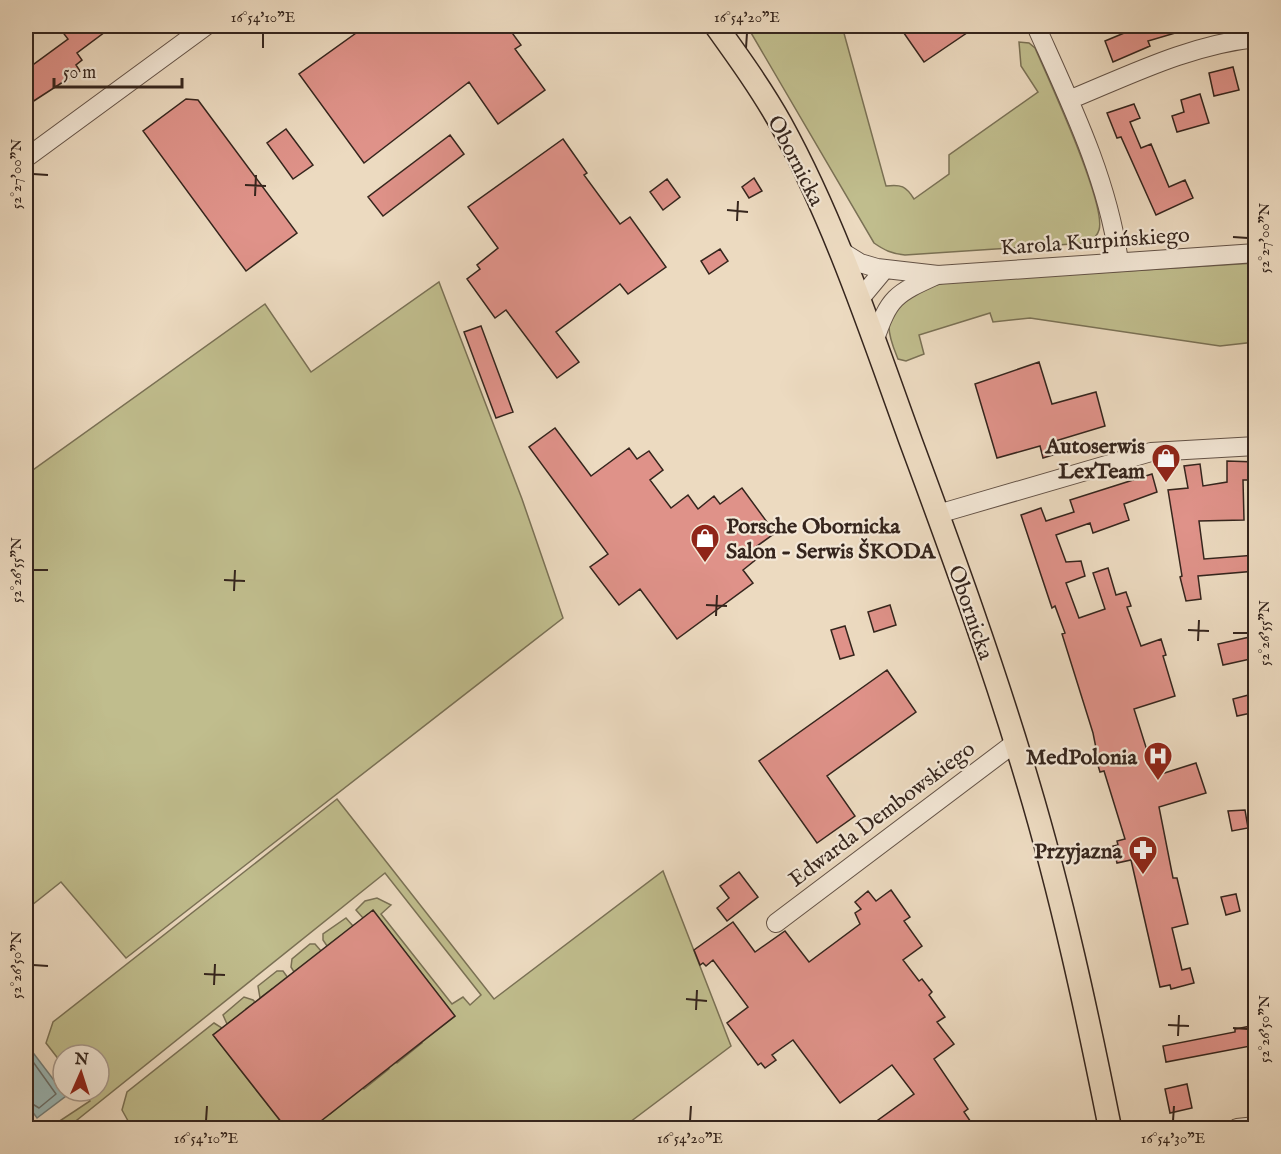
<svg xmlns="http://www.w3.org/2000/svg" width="1281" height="1154" font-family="'IM FELL English',serif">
	<rect width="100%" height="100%" fill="#ecdac0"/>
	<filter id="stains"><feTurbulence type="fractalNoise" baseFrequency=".00333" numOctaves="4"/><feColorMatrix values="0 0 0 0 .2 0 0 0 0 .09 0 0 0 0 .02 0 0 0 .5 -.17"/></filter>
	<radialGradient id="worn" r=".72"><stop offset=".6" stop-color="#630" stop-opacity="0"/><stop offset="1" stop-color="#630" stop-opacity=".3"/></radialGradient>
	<path fill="#c0bd8d" stroke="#7a7155" stroke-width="1.5" d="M747,26H842L886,186C901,184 906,186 914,199L949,174V155L1038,92L1021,66L1019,42L1029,43L1035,48C1048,78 1107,205 1099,230C1097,237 1093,240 1087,243L905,255C892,254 884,250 874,243Z
		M1255,263V342L1220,346L1030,318L993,322L990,313L919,335L924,354L906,361L898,359C894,349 889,338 889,327C890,302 927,287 947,282Z
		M439,282L522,499L563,618L126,958L61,882L27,909L26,475L265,304L311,372Z
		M337,799L494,999L663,871L731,1046L622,1128H312L321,1121L239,1016L227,1024L223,1015L244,997L253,1000L255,1002L246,1009L330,1114L354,1094L272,989L260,998L258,986L277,971H283L288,978L280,985L364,1089L389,1069L305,964L294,972L291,967L292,959L310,944H315L321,951L313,958L397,1063L422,1043L339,937L327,946L323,940V934L346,918L353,926L429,1036L455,1016L373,911L363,918L356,910L365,901L377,898L391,905L381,914L452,1004L463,997L470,1005L481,995L385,873L67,1128H49L90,1101L83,1091H99V1055H63V1065L46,1043L53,1022Z
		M214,1023L222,1028L213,1035L286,1128H132L122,1110L127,1092Z"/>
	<path fill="#9ab9b9" stroke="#727e7b" stroke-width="1.5" d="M31,1050L66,1096L37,1118L26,1103V1054Z"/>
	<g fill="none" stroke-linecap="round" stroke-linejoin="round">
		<path stroke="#686f6b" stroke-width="1.5" d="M26,1058L31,1059L56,1094L39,1108L26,1100"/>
	</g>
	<path fill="#df9289" stroke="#35251d" stroke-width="1.5" d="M58,26H113L77,53L82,60L76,65L80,71L26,106V70L68,39Z
		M366,26H507L521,45L515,49L545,90L498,124L469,82L364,163L299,74Z
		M899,26H977L924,62Z
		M1141,26H1189V29L1148,41L1150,46L1113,62L1105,41Z
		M1233,67L1239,90L1214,96L1209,73Z
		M1200,94L1209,123L1177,132L1172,116L1184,112L1181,100Z
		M186,99L198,100L297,233L246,271L143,131Z
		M1134,104L1140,118L1130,122L1141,148L1151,144L1169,187L1185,180L1193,198L1156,215L1121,137L1117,138L1107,113Z
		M286,129L313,165L293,179L267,143Z
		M450,135L464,154L383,216L368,197Z
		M563,139L587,173L584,175L620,224L630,217L666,267L628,294L620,284L556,332L579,362L557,378L506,310L495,318L467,279L480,269L477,265L498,248L468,207Z
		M754,178L762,191L749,198L742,187Z
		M667,179L680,197L663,210L650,192Z
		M720,249L728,261L709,274L701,261Z
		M481,326L513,412L496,418L464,332Z
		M1039,362L1052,404L1096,392L1105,426L1052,442L1056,454L1043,458L1040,446L997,458L975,384Z
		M555,428L591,476L629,448L637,459L649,451L663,470L650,480L671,508L688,495L698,509L714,496L720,504L742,488L775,533L753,549L759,557L743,570L753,583L677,639L640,589L619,605L590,567L608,554L529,447Z
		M1227,461L1256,462V480H1243L1244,520L1199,521L1204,559L1256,555V571L1198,576L1201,599L1186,601L1180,577L1182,576L1168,490L1188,488L1184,466L1200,464L1203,486L1227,482Z
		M1152,474L1157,492L1124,504L1129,520L1093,533L1090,523L1056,535L1066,562L1081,561L1085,576L1066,583L1079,618L1105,609L1093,573L1108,568L1116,595L1126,592L1131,606L1127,607L1141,646L1161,639L1166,655L1163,656L1175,696L1134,709L1155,776L1196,763L1206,793L1159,807L1173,878H1177L1188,924L1172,928L1182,970L1190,968L1194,983L1171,989L1170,985L1160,987L1131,860L1117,863L1113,846L1118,845L1117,841L1125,839L1104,771L1100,772L1093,749L1096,748L1093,733L1062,634L1065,633L1055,606L1052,608L1021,515L1041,508L1046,521L1074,512L1070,500Z
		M890,605L896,625L874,632L868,612Z
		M845,626L854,655L840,659L831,630Z
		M1250,637L1255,658L1223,665L1218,644Z
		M887,670L916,712L827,776L855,816L817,843L759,761Z
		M1256,693V712L1237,716L1233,699Z
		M1245,810L1248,828L1232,831L1228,811Z
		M739,872L758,897L727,921L717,908L729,898L720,886Z
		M891,890L910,917L904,921L922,946L903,960L919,981L922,979L932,992L929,995L945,1017L937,1022L954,1044L934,1059L968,1109L964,1112L975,1128H867L914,1094L892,1065L840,1103L793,1040L772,1055L776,1060L765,1068L761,1063L758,1065L727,1023L748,1007L713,960L706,966L703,963L700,965L694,950L733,922L755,952L785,931L809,962L860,924L855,913L861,909L855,902L868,891L876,901Z
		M1236,894L1240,911L1226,915L1221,897Z
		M373,910L455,1016L312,1128H286L213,1035Z
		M1256,1025V1045L1166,1062L1163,1046L1235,1032V1029Z
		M1187,1084L1192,1108L1170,1113L1165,1089Z"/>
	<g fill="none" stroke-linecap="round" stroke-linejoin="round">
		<g stroke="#635246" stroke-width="20">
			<path id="minor" d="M1036,26C1070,102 1108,179 1119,262
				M1069,100C1130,75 1189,45 1256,38
				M26,158L206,26
				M839,250L860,263L877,268L938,275L1256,253
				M859,300L884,270
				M874,342C889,297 895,294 937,275
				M938,514L1151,452L1256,446
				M776,923L1016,742
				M1237,1128L1256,1126"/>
		</g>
		<g stroke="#35251d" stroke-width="25">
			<path id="major" d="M716,26C739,58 762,90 781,124C836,224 872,335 911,442C953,555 994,668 1028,783C1062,897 1087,1013 1110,1128"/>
		</g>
		<use href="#minor" stroke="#f3e7d6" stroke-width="18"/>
		<use href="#major" stroke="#ecdac0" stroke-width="22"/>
	</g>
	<path fill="none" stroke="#35251d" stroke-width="2" d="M263,48V33M746,48L747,33M33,174L48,175M245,185L266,186M255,196L256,175M727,210L748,212M737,221L738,201M1233,237L1248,238M33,570H48M224,580L245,581M234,591L235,570M706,605L727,606M716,616L717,595M1188,630L1209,631M1233,633H1248M1198,641L1199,620M33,965L48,966M204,974L225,975M214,985L215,964M686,999L707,1001M696,1010L697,990M1168,1025L1189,1026M1233,1028L1248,1029M1178,1036L1179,1015M206,1121L207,1106M690,1121L691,1106M1173,1121L1174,1106"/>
	<defs>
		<g id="shop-pin" transform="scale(1.5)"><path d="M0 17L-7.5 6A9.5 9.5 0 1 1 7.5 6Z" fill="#8f2418" stroke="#f3e7d6"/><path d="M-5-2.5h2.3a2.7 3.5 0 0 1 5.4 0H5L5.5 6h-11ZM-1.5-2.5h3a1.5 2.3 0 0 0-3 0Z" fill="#fff"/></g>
		<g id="hospital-pin" transform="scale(1.5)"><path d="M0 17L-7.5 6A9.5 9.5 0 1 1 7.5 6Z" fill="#8f2418" stroke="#f3e7d6"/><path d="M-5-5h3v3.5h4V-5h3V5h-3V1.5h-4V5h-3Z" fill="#fff"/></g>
		<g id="pharmacy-pin" transform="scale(1.5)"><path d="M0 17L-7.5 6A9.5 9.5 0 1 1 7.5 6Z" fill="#8f2418" stroke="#f3e7d6"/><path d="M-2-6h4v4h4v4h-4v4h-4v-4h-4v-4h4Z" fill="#fff"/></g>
	</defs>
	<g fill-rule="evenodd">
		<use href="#shop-pin" x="1166" y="458"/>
		<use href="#shop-pin" x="705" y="538"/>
		<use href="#hospital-pin" x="1158" y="756"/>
		<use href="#pharmacy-pin" x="1143" y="850"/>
	</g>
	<g text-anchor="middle" stroke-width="4.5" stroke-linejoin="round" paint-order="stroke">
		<g font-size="22" fill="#35251d" stroke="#f3e7d6">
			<text transform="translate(797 160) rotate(63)" y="8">Obornicka</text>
			<text transform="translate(1095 240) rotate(-4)" y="8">Karola Kurpińskiego</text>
			<text transform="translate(972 612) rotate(71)" y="8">Obornicka</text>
			<text transform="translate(881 813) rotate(-37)" y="8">Edwarda Dembowskiego</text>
		</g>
		<g font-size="22" font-weight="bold" fill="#35251d" stroke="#f3e7d6" text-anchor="end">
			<text x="1145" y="453">Autoserwis<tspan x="1145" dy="25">LexTeam</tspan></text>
			<text x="726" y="533" text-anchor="start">Porsche Obornicka<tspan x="726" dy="25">Salon - Serwis ŠKODA</tspan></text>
			<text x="1137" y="764">MedPolonia</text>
			<text x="1122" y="858">Przyjazna</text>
		</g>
	</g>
	<rect width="1281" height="1154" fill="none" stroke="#ecdac0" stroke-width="66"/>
	<g transform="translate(81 1073) rotate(3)"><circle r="28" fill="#f3e7d6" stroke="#a7998c" stroke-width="1.5"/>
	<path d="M0-4.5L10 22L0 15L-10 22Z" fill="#8f2418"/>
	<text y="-9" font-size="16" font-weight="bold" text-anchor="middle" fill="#35251d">N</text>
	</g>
	<path d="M54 78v9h128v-9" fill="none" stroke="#35251d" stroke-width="3"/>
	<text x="63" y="78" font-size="18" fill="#35251d" stroke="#f3e7d6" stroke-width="4.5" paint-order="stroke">50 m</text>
	<rect x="33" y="33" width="1215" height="1088" fill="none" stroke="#35251d" stroke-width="2"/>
	<g font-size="15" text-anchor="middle" fill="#35251d">
		<text x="263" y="22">16°54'10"E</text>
		<text x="747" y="22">16°54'20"E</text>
		<text transform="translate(16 174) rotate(-90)" y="5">52°27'00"N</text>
		<text transform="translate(1264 238) rotate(-90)" y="5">52°27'00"N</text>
		<text transform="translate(16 570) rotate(-90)" y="5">52°26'55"N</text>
		<text transform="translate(1264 633) rotate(-90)" y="5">52°26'55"N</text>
		<text transform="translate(16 965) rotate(-90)" y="5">52°26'50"N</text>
		<text transform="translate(1264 1029) rotate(-90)" y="5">52°26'50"N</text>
		<text x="206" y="1143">16°54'10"E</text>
		<text x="690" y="1143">16°54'20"E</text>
		<text x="1173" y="1143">16°54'30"E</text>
	</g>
	<rect width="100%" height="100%" filter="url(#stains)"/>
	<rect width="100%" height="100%" fill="url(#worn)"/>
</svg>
